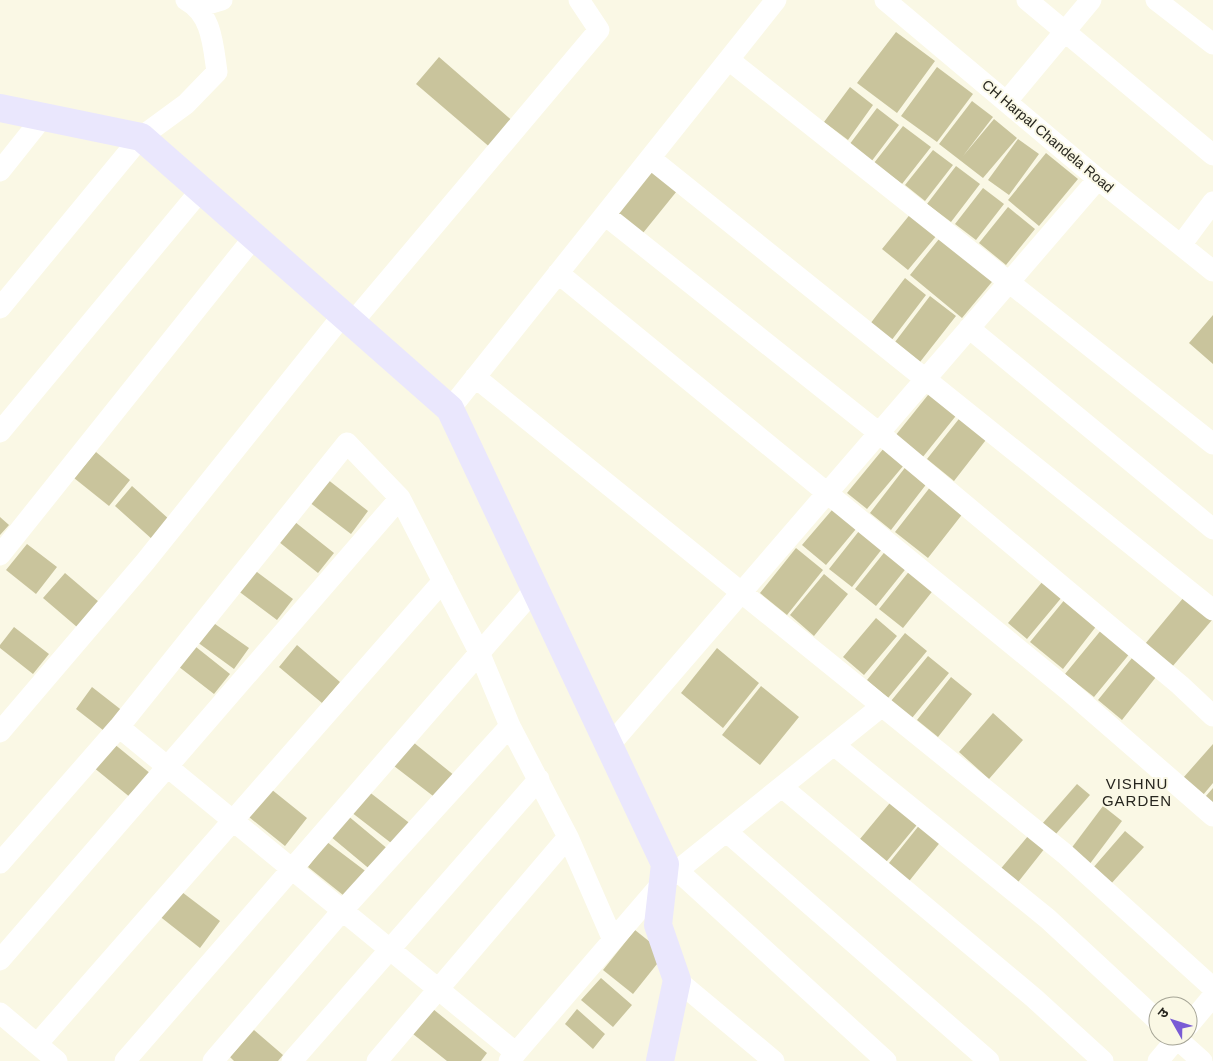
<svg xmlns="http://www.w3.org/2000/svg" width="1213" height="1061" font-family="Arial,'Noto Sans Devanagari',sans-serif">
	<rect width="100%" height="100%" fill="#faf8e5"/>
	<path fill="#c9c49c" d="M896,32L935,61L897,113L857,83Z
		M439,57L515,123L492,149L416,84Z
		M937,67L973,94L937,142L901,116Z
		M850,87L873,105L848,140L824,122Z
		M972,101L993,117L963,156L994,119L1017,138L983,178L939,144Z
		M877,108L899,125L871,162L849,145Z
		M903,126L931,147L902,184L874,163Z
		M1018,139L1039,154L1009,195L988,180Z
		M933,150L953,165L925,201L905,185Z
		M1046,153L1078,179L1039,226L1008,200Z
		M655,164L681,186L643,233L617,212Z
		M956,166L980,184L951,222L927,204Z
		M983,188L1004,204L976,240L955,224Z
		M916,207L942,229L908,270L882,249Z
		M1008,207L1035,229L1006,265L979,243Z
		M943,234L996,277L962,318L910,275Z
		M905,278L926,295L891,341L870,324Z
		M930,296L956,316L920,362L895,342Z
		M1213,315V364L1189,343Z
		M932,390L959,412L922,458L895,436Z
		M962,415L989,436L954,481L927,459Z
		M884,448L904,465L867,509L847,493Z
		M96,452L130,480L109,506L74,478Z
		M907,465L928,482L891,530L870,513Z
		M327,479L368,511L351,534L309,502Z
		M132,486L170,520L153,540L115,506Z
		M931,486L964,512L928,558L895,532Z
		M838,503L861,523L826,565L802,545Z
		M0,517L9,525L0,535Z
		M290,518L334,553L318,573L274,538Z
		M863,526L886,544L852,587L829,569Z
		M27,544L57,567L36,594L6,570Z
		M796,548L823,570L787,615L760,593Z
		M887,549L908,566L876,606L855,589Z
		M915,564L939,583L903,628L879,609Z
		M249,566L293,599L277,620L233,587Z
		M65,573L99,602L77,627L43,598Z
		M824,574L848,594L814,636L790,615Z
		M1043,581L1062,597L1027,639L1008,623Z
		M1184,597L1212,620L1172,667L1145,644Z
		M1066,598L1098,624L1063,669L1030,642Z
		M876,618L897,636L864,675L843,657Z
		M208,619L249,648L234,669L193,639Z
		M14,627L49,654L33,674L0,648V645Z
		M1102,629L1131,652L1094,697L1065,674Z
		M905,633L927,651L888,698L867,680Z
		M191,643L230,674L214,694L174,663Z
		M297,645L340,682L322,703L279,667Z
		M717,648L759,683L723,728L681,693Z
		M928,656L949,673L912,718L891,701Z
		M1132,658L1156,677L1122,720L1098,700Z
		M951,677L972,694L938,737L917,720Z
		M761,686L799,717L760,765L722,735Z
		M92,687L124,712L108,734L76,709Z
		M993,713L1023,740L989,779L959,752Z
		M413,742L455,776L437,799L394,766Z
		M113,743L151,774L131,798L93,767Z
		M1213,744V783L1203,795L1183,778Z
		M1077,784L1090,795L1055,835L1042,824Z
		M266,785L307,818L285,846L244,813Z
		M1213,788V804L1205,797Z
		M368,791L412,825L395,846L351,812Z
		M894,798L921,820L882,867L855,845Z
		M1103,806L1122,821L1089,865L1070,850Z
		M347,815L389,850L372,871L330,836Z
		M921,823L942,840L906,885L885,868Z
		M1033,830L1049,843L1015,886L998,872Z
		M1125,831L1144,847L1110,885L1092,869Z
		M327,842L368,873L348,899L308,867Z
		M178,889L220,921L200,948L158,915Z
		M635,930L665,954L633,994L603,970Z
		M601,978L632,1005L613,1027L581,1000Z
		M433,1009L487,1053L481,1061H447L413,1034Z
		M577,1009L605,1034L593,1049L565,1024Z
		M254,1030L283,1055L278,1061H234L230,1057Z"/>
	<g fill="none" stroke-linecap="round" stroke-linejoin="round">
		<path stroke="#fff" stroke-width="21" d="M885,0L1098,179L1213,271
			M1027,0L1213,155
			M1156,0L1213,44
			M198,7L222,0
			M729,60L1213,444
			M1007,101L1091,0
			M650,158L1213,610
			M0,171L43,117
			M605,215L879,433L1180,685L1213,716
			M1181,245L1213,202
			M558,273L1068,690L1213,816
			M0,308L141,137L186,104L217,72C213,45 212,14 186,0
			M352,323L599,30L579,0
			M969,328L1213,529
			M475,377L1065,854L1213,988
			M450,409L776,0
			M0,432L201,190
			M0,555L254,237
			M119,727L516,1053
			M0,732L145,562L343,315
			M834,745L1048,919L1158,1021
			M609,746L1098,179
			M782,787L1034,998L1103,1061
			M727,832L989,1061
			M0,863L119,727L347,443L400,498L479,652L510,726L568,837L613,940
			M678,871L886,1061
			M0,960L400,498
			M677,980L774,1061
			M0,1013L57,1061
			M1188,1026L1213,996
			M1174,1036L1202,1061
			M37,1044L443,581
			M125,1061L535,589
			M213,1061L342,911L510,726
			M292,1061L539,779
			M377,1061L568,837
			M509,1061L662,883L882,706
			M1158,1061L1179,1036"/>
		<path stroke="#eae7fd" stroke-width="28" d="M0,108L141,137L450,409L665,864L658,925L677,980L660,1061"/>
	</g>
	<g text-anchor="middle" stroke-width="4" stroke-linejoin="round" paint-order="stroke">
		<g font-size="14" fill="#26251e" stroke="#faf8e5">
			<text transform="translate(1048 136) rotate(40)" y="5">CH Harpal Chandela Road</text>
		</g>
		<g font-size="15" letter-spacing="1" fill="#26251e" stroke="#faf8e5">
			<text x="1137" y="789">VISHNU<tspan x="1137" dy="17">GARDEN</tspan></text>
		</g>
	</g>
	<g transform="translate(1173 1021) rotate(309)"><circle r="24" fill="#faf8e5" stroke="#a5a495"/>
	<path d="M0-4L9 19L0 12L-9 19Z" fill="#795bd5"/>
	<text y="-8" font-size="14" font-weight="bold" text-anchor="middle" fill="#26251e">उ</text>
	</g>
</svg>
